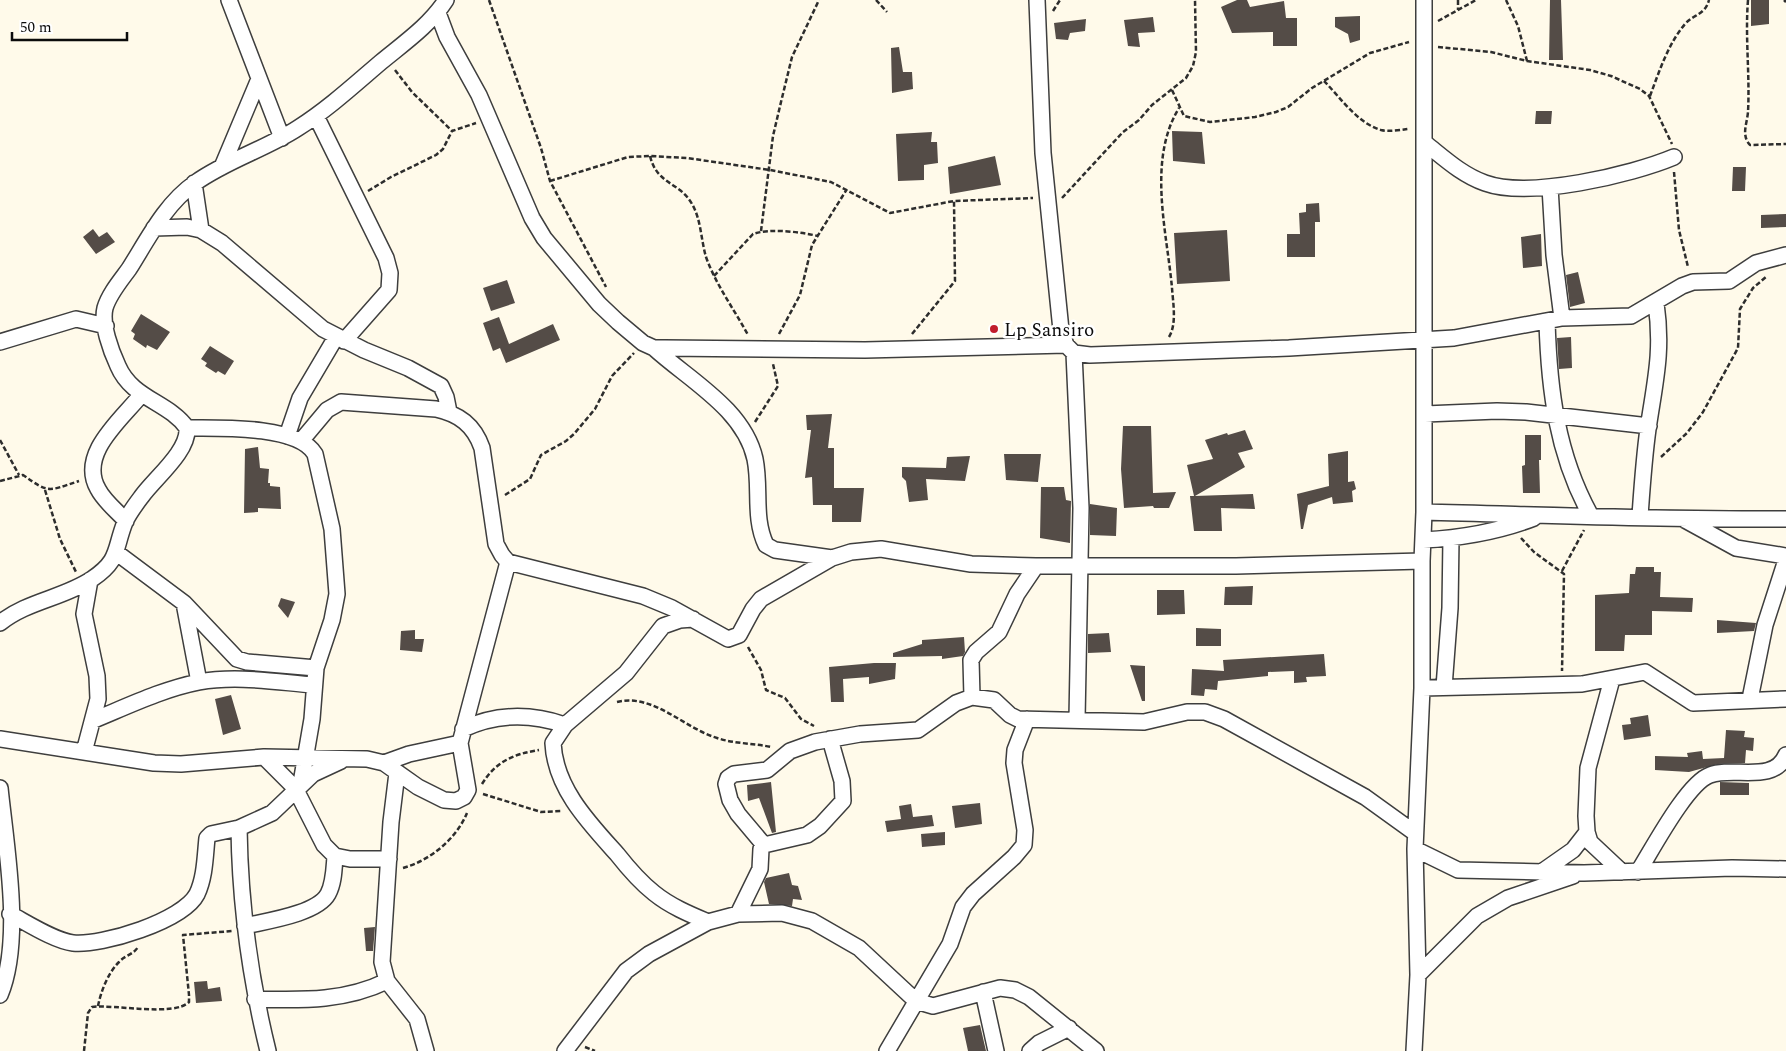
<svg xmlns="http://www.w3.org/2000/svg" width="1786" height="1051" font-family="Spectral,serif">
	<rect width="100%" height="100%" fill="#fffaea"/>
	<path fill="#544c47" d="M1237,0H1247L1250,7L1284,1L1286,18H1297V46H1273V32L1232,33L1221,7Z
		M1550,0H1561L1563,60H1549Z
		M1751,0H1769V24L1751,26Z
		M1360,16V40L1350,43L1348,34L1335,27V17Z
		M1153,17L1155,32L1138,33L1140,47L1128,46L1124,20Z
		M1086,19L1085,31L1070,33L1068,40L1056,39L1054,23Z
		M899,47L903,72H912L913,89L892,93L891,48Z
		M1536,111H1552L1551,124H1535Z
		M1172,131L1202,132L1205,164L1173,161Z
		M932,132L931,142H937L938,163L924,165V180L898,181L896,134Z
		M995,156L1001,185L950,194L948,167Z
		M1733,167H1746L1745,191H1732Z
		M1319,203L1320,222H1315V257H1287V234H1300L1299,213L1306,212V204Z
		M1786,214V227L1761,228V215Z
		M93,229L99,237L107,232L115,242L96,254L83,237Z
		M1227,230L1230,281L1177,284L1174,233Z
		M1541,234L1542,266L1523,268L1521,237Z
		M1578,272L1585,303L1570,307L1566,275Z
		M507,280L515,303L491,311L483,288Z
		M141,314L170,332L157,350L147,345L146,348L133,339L135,334L131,331Z
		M499,317L509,344L553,324L560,340L506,363L500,348L493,351L483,323Z
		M1571,337L1572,368L1559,369L1557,338Z
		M210,346L234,361L225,375L218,371L216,373L205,366L207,363L201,359Z
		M832,414L828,448H834V488H864L861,522H832V505H813L812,477L805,478L811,430H807L806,415Z
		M1123,426H1151L1153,493L1176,492L1169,508H1154L1153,506L1124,508L1121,469Z
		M1245,430L1253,449L1238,453L1245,467L1195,496L1253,494L1255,509L1221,508L1222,531H1194L1190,496H1194L1187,465L1213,459L1205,440L1227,433L1228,435Z
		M1525,435H1541V460H1539L1540,493H1523L1522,466L1525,465Z
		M258,447L260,468L269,469L268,483H270V486L280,487L281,509L258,508V512L244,513L245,449Z
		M1348,451V482L1354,481L1356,489L1352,491L1353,502L1333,504L1332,497L1308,505L1303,529H1301L1297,494L1329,486L1328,454Z
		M1004,454H1041L1038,482L1006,480Z
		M970,456L965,481L926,479L928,500L909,502L906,481L902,477V467L946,468L947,457Z
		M1041,487H1064L1066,500L1071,501L1070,543L1040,538Z
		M1090,504L1117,508L1116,536L1090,535Z
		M1636,567H1654V572H1661L1660,597L1693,598L1692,612L1652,611V635H1625L1624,651H1595V595L1629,593L1630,574H1635Z
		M1253,586L1252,605H1224L1225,587Z
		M1157,590H1184L1185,614L1157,615Z
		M281,598L295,602L288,618L278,606Z
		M1717,620L1756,623L1754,631L1717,633Z
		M1196,628L1221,629V646H1196Z
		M415,630V639H424L422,652L400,650L401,631Z
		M1109,633L1111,652L1088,653V634Z
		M964,637L965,652L963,656L942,659V656L893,657V653L922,644V640Z
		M1324,654L1326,676L1306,677L1307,682L1294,683V671L1268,672V676L1218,681L1217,690L1205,689L1204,696L1191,695L1192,669L1224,671L1223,660Z
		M874,663H896L895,679L869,684V677L843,679L844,702H831L829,667Z
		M1130,665L1145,666V701H1142Z
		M231,695L241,729L223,735L215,699Z
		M1648,715L1651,736L1624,740L1622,725L1631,724L1630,718Z
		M1726,730L1745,731L1744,737L1754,738L1753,751L1746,750L1745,763L1718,764L1689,772L1655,770V756L1688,757L1687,753L1702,751L1703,759L1724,758Z
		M771,782L776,832L772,833L759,798L748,801L747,785Z
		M1720,782L1749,783V795H1720Z
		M980,803L982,824L955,828L952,806Z
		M911,804L913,817L932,815L934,826L887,832L885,821L901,819L899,806Z
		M945,832V845L922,847L921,834Z
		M789,873L792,885L798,886L802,900L793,899L792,906L769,904L764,882L766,878Z
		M375,927L373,951H366L364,928Z
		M207,981L208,989L220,987L222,1001L196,1003L194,982Z
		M980,1025L986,1051H968L963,1028Z"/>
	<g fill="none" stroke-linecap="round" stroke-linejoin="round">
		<g stroke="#3e3e3e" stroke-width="18">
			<path id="minor" d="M229,0L282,138
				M1037,0L1043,153L1061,330L1066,345L1074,353L1090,355L1289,348L1454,338L1562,318L1631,316L1682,286L1693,282L1729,281L1756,263L1786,255
				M438,13L447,37L479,95L532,218L544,238L599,304L618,322L643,343L654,348H665L865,350L1066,345
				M316,116L386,258L390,273L389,290L344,341
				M1425,143C1444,158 1462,175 1485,183C1529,199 1631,175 1674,157
				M222,167L259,79
				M194,183L201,230
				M1550,187L1554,255L1562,318
				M154,228L187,227L201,230L222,243L323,329L364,350L408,368L441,386L446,397L449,412
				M1547,321C1549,390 1557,455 1591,516
				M0,342L76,319L106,326
				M654,348C689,380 744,409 755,459C761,488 753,518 766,545L775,550L832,558
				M1074,353L1081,508L1077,719
				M1425,414L1497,411L1526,412L1649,426
				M187,428C218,428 298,425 315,454L332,529L337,594L332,620L316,668L312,719L301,783
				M287,436L300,398L336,337
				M301,441L327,410L341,402L436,409C459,414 474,425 482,448L496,544L502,555L508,562L643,596L672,608L728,639L739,635L753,609L761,599L832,558L851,552L881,549L971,564L1036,566H1236L1422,561
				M1424,512C1545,515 1666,520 1786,519
				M1640,516C1642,487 1644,458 1648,429C1655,381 1663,352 1656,303
				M1685,520L1736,548L1786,556
				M126,521C117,511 104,501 98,489C78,454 121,420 141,395
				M1423,540C1461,538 1498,532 1534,518
				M117,553L184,603L237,659L247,662L316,668
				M184,603L199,682
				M693,619L680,620L663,626L626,673L565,725L553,743C555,788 589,823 617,854C628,868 640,882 654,893C670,906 689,914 708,922
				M0,623C27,601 64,598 92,579C120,560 114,550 125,522C129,513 136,504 142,496C155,478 189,451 187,428C169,402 132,399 118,366C111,351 101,324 105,308C109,294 121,280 129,269C148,239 165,204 195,183C227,160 266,149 298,128C328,109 354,85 381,62C404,43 430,25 446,0
				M1612,679L1588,768L1586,816L1587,832L1590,842L1622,872
				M1444,687L1450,608L1451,538
				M1422,688L1582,684L1645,672L1693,703L1786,699
				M972,697L971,660L976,652L999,632L1017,594L1036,566
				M1750,699L1765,625L1786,560
				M94,720C128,706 163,689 199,682C236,675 276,682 314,685
				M463,729C497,713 530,713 565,725
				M0,739L154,763L181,764L264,757L367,759L384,763L418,787L444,800L456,801L464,797L468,790L460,743L508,562
				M84,752L98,699L97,676L84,614L90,580
				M264,757L295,788L324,845L335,856L350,859H389
				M384,763L409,754L460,743
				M397,773L391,822L382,962L387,981L417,1019L426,1051
				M0,788C6,847 23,940 0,995
				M239,828C240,904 250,978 268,1051
				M764,845L738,814L730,800L726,784L728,778L734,774L767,770L790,751L815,742L860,734L918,730L956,703L972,697L994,700L1010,715L1018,719L1144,722L1187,712H1205L1224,719L1365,797L1415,833
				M1415,849L1458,870L1584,873L1732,868L1786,869
				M1543,871L1573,850L1587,832
				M1638,872C1652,850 1687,783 1710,775C1734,766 1774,784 1786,755
				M10,914C27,923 55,941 73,943C102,946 183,921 197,894C205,877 205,857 207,838L211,834L239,828L272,813L313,774L341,761
				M738,914L760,869L761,849L764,845L807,835L820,826L843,801L842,781L830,739
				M245,926C266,921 317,914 328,894C334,883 334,869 335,856
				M1418,975L1477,916L1508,898L1573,876
				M983,992L996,1051
				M255,999C301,1000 344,1002 387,981
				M565,1051L626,971L649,954L708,922L738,914L782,913L812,921L859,948L916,1001L933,1006L1000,988L1015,990L1029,997L1096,1051
				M887,1051L950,944L963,907L973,894L1014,857L1024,845L1025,830L1014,763L1015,750L1027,719
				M1030,1051L1039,1043L1069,1028
				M1414,1051L1418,975L1415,849L1422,688V561L1424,512V0"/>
		</g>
		<path stroke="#2d2d2d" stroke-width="2.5" stroke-dasharray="5 2.5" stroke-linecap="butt" d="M489,0L541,148L550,181L606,287
			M876,0L887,12
			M1458,0V10
			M1506,0L1518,26L1527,61
			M1748,0C1745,37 1750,75 1748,112C1747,124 1741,135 1750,145L1786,144
			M1784,0L1786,2
			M1053,11L1060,0
			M1438,21L1476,0
			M1438,47L1491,52L1527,61L1590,70L1611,76L1640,89L1649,96L1672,144
			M395,70L412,92L452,131
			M1324,81C1340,97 1357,123 1381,130C1389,132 1400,130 1408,129
			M1172,90L1184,116L1210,122L1255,117L1276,112L1288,107L1312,88L1370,53L1409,42
			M1650,96C1659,72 1668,44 1685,24C1694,14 1705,15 1709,0
			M650,156C657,185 680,182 692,204C701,219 701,240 706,257C716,285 734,309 748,335
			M1674,172L1679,230L1688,267
			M550,181L628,157L650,156L687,158L770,170L831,182L890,213L954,201L1033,198
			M368,191L391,177L436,155L443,149L452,131L476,123
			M1062,198L1123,132L1139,120L1152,105L1186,78L1193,66L1196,52L1195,0
			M761,231L773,136L781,102L792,57L819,0
			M714,276L753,234C770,228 801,232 818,236
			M779,334L800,295L812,245L847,189
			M912,334L955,281L954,201
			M1169,337C1177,324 1173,303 1172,288C1167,232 1147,160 1179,108
			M755,422L778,386L773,364
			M0,440L19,475
			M1661,457L1687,433L1703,412L1738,348L1740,309L1753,288L1766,277
			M0,481L23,475C50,494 48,491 79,481
			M45,490L60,539L76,572
			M505,495L530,479L541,455L566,441L574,434L595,409L612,376L634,353
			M1521,538L1534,552L1564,574L1562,671
			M1562,571L1584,530
			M748,647L761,670L766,690L785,698L801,719L814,726
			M617,702C653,693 684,728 717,738C735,744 753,743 771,747
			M482,784C496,761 514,754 539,750
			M483,794L541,812L562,811
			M403,868C431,860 456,839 467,813
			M98,1006C101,991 108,973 119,962C125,955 133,955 138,947
			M585,1047L595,1051
			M84,1051L88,1013L92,1007C114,1004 174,1017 189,1002V995L183,935L232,931"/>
		<use href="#minor" stroke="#fff" stroke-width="15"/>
	</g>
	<circle fill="#c11d2c" stroke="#fff" stroke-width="2" cx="994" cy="329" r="5"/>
	<g text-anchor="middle" stroke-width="5" stroke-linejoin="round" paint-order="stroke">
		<g font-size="19" fill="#0b0b0b" stroke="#fff" text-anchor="start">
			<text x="1004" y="336">Lp Sansiro</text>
		</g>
	</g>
	<path d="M12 32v8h115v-8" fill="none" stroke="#0b0b0b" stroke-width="2.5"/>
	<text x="20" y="32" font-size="15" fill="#0b0b0b" stroke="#ffffff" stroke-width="4" paint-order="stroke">50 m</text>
</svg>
